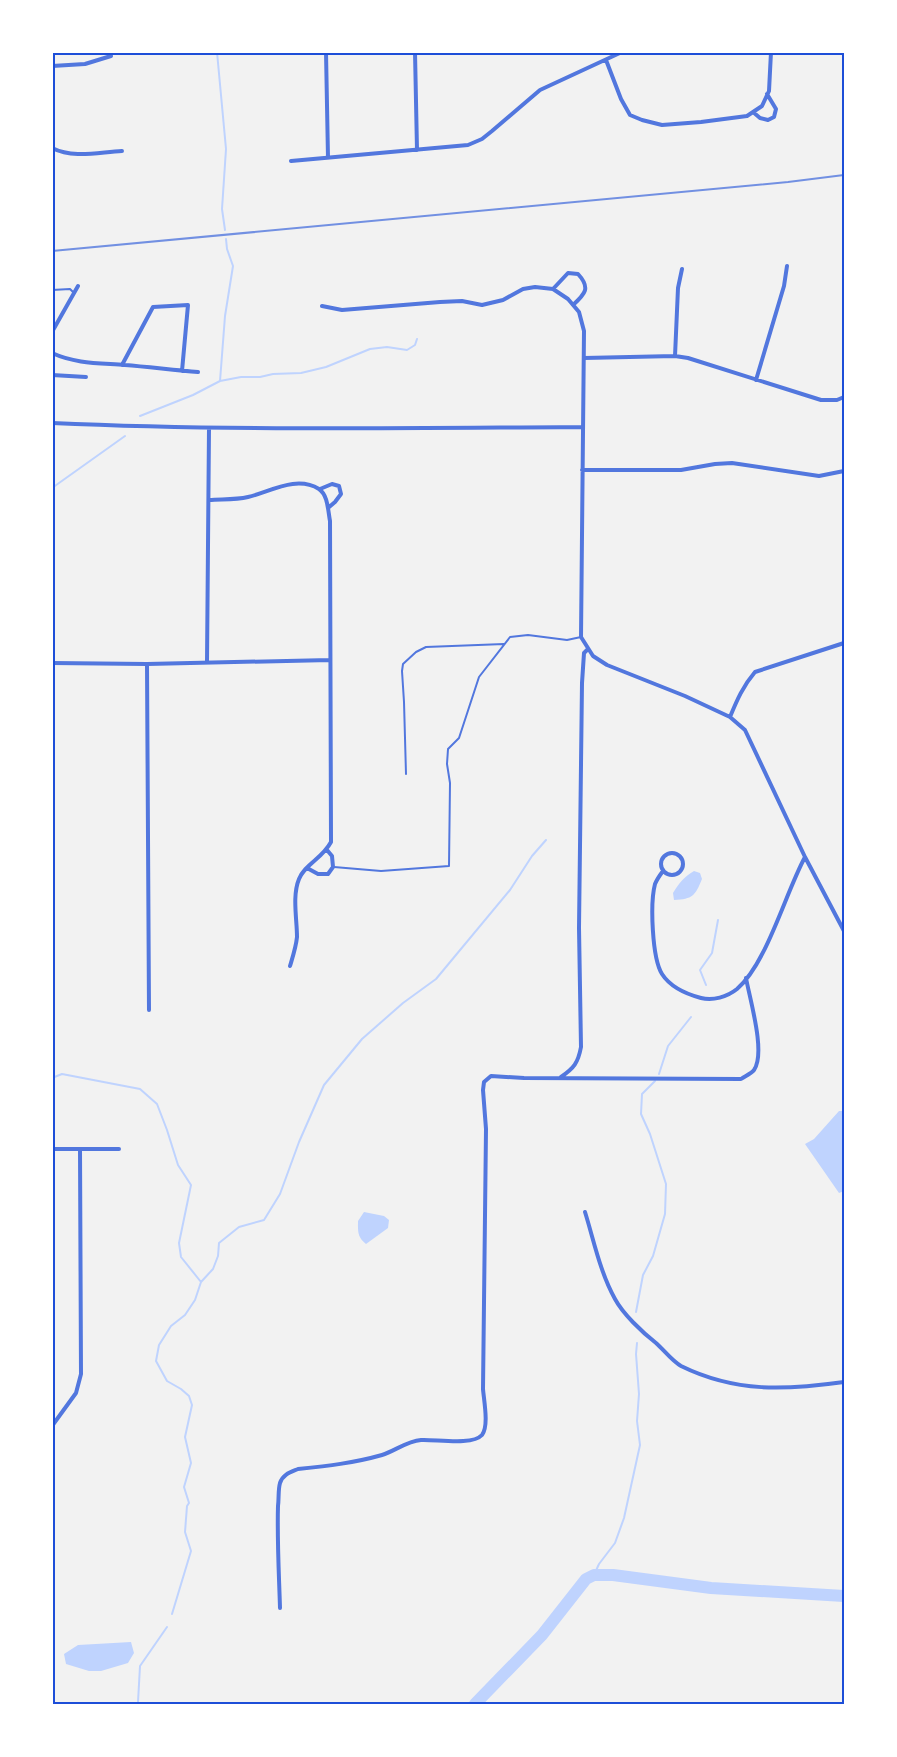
<svg xmlns="http://www.w3.org/2000/svg" width="897" height="1757" font-family="Quicksand,sans-serif">
	<rect width="100%" height="100%" fill="#f2f2f2"/>
	<path fill="#bfd3fe" d="M694,871L700,873L702,879C695,896 693,899 674,900L673,893C679,883 684,877 694,871Z
		M839,1111H844V1191L839,1193L805,1144L814,1139Z
		M364,1212L384,1216L389,1220L388,1228L366,1244C357,1237 358,1231 358,1221Z
		M131,1642L134,1653L128,1663L101,1671H89L66,1664L64,1654L78,1645Z"/>
	<g fill="none" stroke-linecap="round" stroke-linejoin="round">
		<path stroke="#bfd3fe" stroke-width="2" d="M217,52L226,149L222,209L225,230
			M220,381L225,316L233,266L227,249L226,239
			M140,416L193,395L220,381L241,377H260L273,374L301,373L326,367L370,349L387,347L407,350L415,345L417,339
			M52,488L125,436
			M706,985L700,970L712,953L718,920
			M659,1074L668,1046L691,1017
			M52,1078L62,1074L140,1089L157,1104L167,1130L178,1165L191,1185L179,1243L181,1257L201,1282
			M636,1312L643,1275L653,1256L665,1214L666,1184L650,1134L641,1114L642,1094L655,1081
			M594,1575L599,1564L615,1543L624,1518L640,1445L637,1421L639,1394L636,1354L637,1343
			M172,1614L191,1551L185,1532L187,1506L189,1503L184,1487L191,1463L185,1437L192,1405L189,1396L181,1389L167,1381L156,1361L159,1345L171,1326L185,1315L195,1300L201,1282L213,1269L218,1256L219,1243L239,1227L264,1220L280,1194L299,1142L324,1085L362,1039L403,1003L436,979L510,890L532,856L546,840
			M136,1704L138,1702L140,1666L167,1627"/>
		<path stroke="#bfd3fe" stroke-width="12" d="M475,1704L542,1635L586,1579L594,1575H613L711,1588L844,1596"/>
		<path stroke="#5277de" stroke-width="2" d="M52,290L70,289L74,293
			M406,774L404,702L402,671L403,664L416,652L426,647L504,644
			M334,867L381,871L449,866L450,783L447,764L448,749L459,738L479,677L510,637L528,635L567,640L581,637"/>
		<path stroke="#5277de" stroke-width="4" d="M326,52L328,158
			M415,52L417,150
			M606,60L621,99L630,115L642,120L662,125L701,122L747,116L762,106L769,91L771,52
			M52,66L85,64L111,56
			M753,112L760,118L768,120L774,117L776,109L767,94
			M52,148C74,159 99,152 122,151
			M291,161L468,145L482,139L492,131L540,90L622,52
			M553,289L568,273L578,274C591,288 585,294 573,305
			M322,306L342,310L440,302L462,301L482,305L503,300L523,289L535,287L553,289L568,299L579,312L584,331L581,637L593,656L607,665L685,696L730,717L745,730L805,857L844,931
			M52,332L78,286
			M52,353C76,364 100,363 125,365C149,367 174,370 198,372
			M675,356L678,288L682,269
			M584,358L675,356L688,358L821,400H837L844,397
			M122,365L153,307L188,305L182,371
			M52,375L86,377
			M756,380L784,286L787,266
			M52,423C229,431 405,428 582,427
			M582,470H681L715,464L732,463L819,476L844,471
			M320,489L332,484L339,486L341,494L335,502L328,508
			M209,500C222,499 235,500 248,497C270,492 296,475 319,489C328,495 328,511 330,521L331,842C322,859 305,864 299,879C292,896 297,919 297,937C296,947 293,956 290,966
			M52,663L147,664L330,660
			M207,663L209,428
			M147,664L149,1010
			M730,717C737,700 743,686 755,672L844,643
			M661 864a11 11 0 1 1 22 0a11 11 0 1 1-22 0Z
			M307,868L318,874H328L333,867L332,856L327,850
			M663,871C660,875 657,879 655,884C650,903 652,958 662,974C671,988 686,994 701,998C713,1001 727,997 737,989C767,963 785,894 805,857
			M561,1077C574,1068 578,1063 581,1047L579,928L582,683L584,653L588,649
			M52,1149H119
			M585,1212C594,1241 600,1272 615,1299C623,1314 642,1332 656,1343C664,1350 672,1361 681,1366C736,1393 786,1390 844,1382
			M52,1426L76,1393L81,1374L80,1149
			M280,1608C279,1574 277,1540 278,1506C279,1499 278,1490 280,1483C283,1474 291,1472 298,1469C327,1466 354,1463 382,1455C395,1451 407,1441 421,1440C435,1439 472,1446 482,1435C489,1426 484,1401 483,1389L486,1129L483,1090L484,1082L491,1076L524,1078L741,1079C745,1076 751,1074 754,1070C766,1053 750,1000 746,978"/>
		<path stroke="#7290e2" stroke-width="2" d="M52,251L788,182L844,175"/>
	</g>
	<rect width="897" height="1757" fill="none" stroke="#ffffff" stroke-width="108"/>
	<rect x="54" y="54" width="789" height="1649" fill="none" stroke="#1d4ed8" stroke-width="2"/>
</svg>
